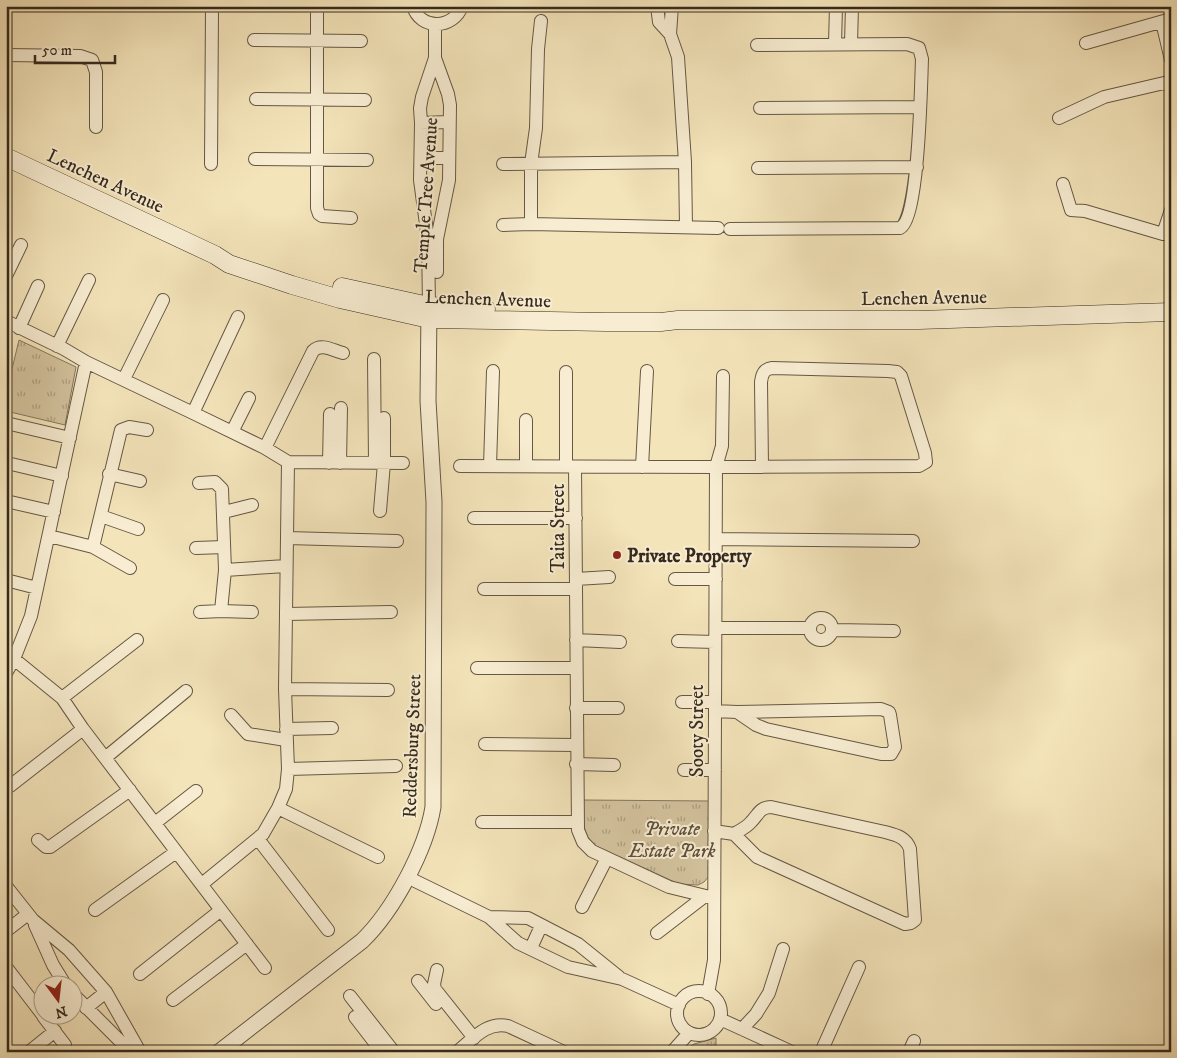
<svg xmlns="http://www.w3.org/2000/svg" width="1177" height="1058" font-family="'IM FELL DW Pica',serif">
	<defs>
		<pattern id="grass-tufts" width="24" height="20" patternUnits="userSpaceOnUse" patternTransform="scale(1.25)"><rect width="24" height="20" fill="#d4c49f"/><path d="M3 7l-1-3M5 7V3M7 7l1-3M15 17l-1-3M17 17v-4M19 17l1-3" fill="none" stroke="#ad9f81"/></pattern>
	</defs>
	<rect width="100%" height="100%" fill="#f4e4ba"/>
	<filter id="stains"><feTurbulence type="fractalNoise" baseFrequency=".004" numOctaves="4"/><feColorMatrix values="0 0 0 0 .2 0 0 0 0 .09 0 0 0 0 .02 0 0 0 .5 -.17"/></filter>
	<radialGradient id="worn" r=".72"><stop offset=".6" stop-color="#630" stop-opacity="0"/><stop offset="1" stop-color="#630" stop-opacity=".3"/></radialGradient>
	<path fill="url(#grass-tufts)" stroke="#84775e" d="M19,340L76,367L65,425L6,411V394Z
		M583,800L711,801L709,876L704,882L698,885L679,884L596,846C581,835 583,817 583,800Z
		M716,1038V1052H682L694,1044Z"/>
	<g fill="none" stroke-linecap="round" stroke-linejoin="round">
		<g stroke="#655844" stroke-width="14">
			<path id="minor" d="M317,6V208L319,214L322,216L351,218
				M413,6C420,31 454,29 462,6
				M657,6L659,22L670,34L678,57L685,162L686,227
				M1162,22L1171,60
				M670,34L672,6
				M254,40L361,41
				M1086,43L1171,19
				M835,44L836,6
				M851,44L852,6
				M6,55L80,56L92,60L96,72V127
				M435,58L448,94L450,105L449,180L437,239V272
				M256,99L365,100
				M760,108L920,107
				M1059,118L1104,97L1164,83L1171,86
				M421,123L448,122
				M421,158H448
				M255,159L367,160
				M211,164L212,8L215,6
				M503,164L685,162
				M758,168L917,167
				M1063,184L1071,210L1085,211L1163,234H1171
				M531,224V164L536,128L538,49L541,21
				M503,225L531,224L718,228
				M730,229L900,228C919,219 921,83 922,59L919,48L907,44L757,45
				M1163,234L1171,210
				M6,276L21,245
				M429,306L428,239L420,180L421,123L420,108L422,97L435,58V25
				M6,321L64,349L86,362L193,413L265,448L288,462L403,463
				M19,328L38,286
				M57,346L89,280
				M374,359L375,462
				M124,379L163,300
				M193,413L238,317
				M6,423L70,438
				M232,432L249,398
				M265,448L313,351C321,343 332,350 343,353
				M7,463L62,476
				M329,463L330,414
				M340,463L341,408
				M460,466L716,467L919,466L926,462L925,453L901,376L897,372L888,371L772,368C764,369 762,374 761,382L762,467
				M490,466L493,371
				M526,466V420
				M566,466V372
				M575,467L578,830L583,842L592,851L669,887L714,898
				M642,467L647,371
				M109,474L140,481
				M199,483L215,482L222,489L225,570L286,566
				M6,501L54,512
				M380,511L384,463V418
				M224,512L252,505
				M101,516L138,529
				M474,518H576
				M49,536L93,547L130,568
				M287,538L397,541
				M716,539L913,541
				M93,547L121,430L129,427L147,430
				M196,548L224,547
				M576,579L609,577
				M675,579H716
				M6,580L37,588
				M484,589H576
				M221,611L252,612
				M200,612L221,611L225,570
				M286,614L391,612
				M810 629a11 11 0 1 1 22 0a11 11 0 1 1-22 0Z
				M716,628H810
				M833,630L894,631
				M576,640L620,642
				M678,641L715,642
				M14,659L62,698L83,729L265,968
				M477,668H576
				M6,673L14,659L31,616L86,362
				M285,689L388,690
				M62,698L137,640
				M682,702H715
				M576,708H618
				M715,711L737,712L881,709L889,712L890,715L895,747L891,754H881L766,729L756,725L737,712
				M231,715L248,734L286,740
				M286,729L332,728
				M485,744L576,745
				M105,758L186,691
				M576,764L614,765
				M288,769L396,766
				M684,770H715
				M10,786L83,729
				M278,808L378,857
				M482,822H577
				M155,823L196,791
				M714,831L734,834L757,857L905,924L911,923L915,920L910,849C906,837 896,835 885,832L771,807C760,807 758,815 751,822C747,827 739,831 734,834
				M258,839L328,930
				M38,840L46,847H50L130,790
				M407,877L489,917L518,943L568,967L622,979L679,1005
				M202,884L263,834L278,808L286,789L288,769L285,689L288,462
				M6,886L33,920L69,950L106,992L140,1052
				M582,907L607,858
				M95,910L176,852
				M489,917L528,918L578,944L619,977
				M35,925L53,965L66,986
				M6,931L28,914
				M657,933L705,896
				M531,948L541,926
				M6,967L42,1014
				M437,970L434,984L435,989L474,1038
				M140,974L221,910
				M418,981L436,1004
				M677 1013a22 22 0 1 1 44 0a22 22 0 1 1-44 0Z
				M72,993L131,1052
				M708,994L714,960L716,467L722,446L723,376
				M350,996L394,1052
				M173,1000L247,944
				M86,1008L106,992
				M43,1016L65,1045
				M355,1017L382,1052
				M720,1019L792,1052
				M742,1029L756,1014L769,993L783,949
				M29,1052L55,1031
				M457,1052C473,1039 487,1021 508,1026L564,1052
				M672,1052L689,1033
				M821,1052L859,967
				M909,1052L914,1041"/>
		</g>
		<g stroke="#655844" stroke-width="17">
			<path id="tertiary" d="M219,1052L362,941C393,911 426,850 433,807L434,502L428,401L429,309"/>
		</g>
		<g stroke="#352a1d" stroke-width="19">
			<path id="secondary" d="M6,157L215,255L229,264L292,285L340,299L429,319L606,322H661L678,320H919L1171,312
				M342,287L429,306L486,309"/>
		</g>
		<use href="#minor" stroke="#f8edd2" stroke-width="12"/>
		<use href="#tertiary" stroke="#f8edd2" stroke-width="15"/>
		<use href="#secondary" stroke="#f8edd2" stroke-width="18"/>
	</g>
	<circle fill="#8f2418" stroke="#f8edd2" stroke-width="2" cx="617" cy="555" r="5"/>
	<g text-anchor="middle" stroke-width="4" stroke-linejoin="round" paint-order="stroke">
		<g font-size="19" fill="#352a1d" stroke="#f8edd2">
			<text transform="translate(106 180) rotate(25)" y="7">Lenchen Avenue</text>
			<text transform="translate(425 195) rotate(-86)" y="7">Temple Tree Avenue</text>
			<text transform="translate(924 297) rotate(-1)" y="7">Lenchen Avenue</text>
			<text transform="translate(488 298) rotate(2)" y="7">Lenchen Avenue</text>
			<text transform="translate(557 528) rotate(-90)" y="7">Taita Street</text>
			<text transform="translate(696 731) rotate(-90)" y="7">Sooty Street</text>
			<text transform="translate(411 746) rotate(-88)" y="7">Reddersburg Street</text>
		</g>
		<g font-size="19" font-weight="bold" fill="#352a1d" stroke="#f8edd2" text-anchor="start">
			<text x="627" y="562">Private Property</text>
		</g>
		<g font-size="19" font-style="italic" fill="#5d503e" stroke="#f8edd2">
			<text x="672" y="835">Private<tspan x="672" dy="22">Estate Park</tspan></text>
		</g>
	</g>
	<rect width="1177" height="1058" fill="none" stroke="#f4e4ba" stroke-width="25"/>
	<rect x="8" y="8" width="1162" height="1043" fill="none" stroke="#352a1d" stroke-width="2.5"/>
	<rect x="12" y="12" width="1152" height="1033" fill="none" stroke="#352a1d"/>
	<g transform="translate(58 1000) rotate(165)"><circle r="24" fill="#f8edd2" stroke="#aa9f8a"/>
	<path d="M0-4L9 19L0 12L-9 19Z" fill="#8f2418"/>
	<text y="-8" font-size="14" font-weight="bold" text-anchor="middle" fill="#352a1d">N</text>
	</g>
	<path d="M35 55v8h80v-8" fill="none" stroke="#352a1d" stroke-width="2.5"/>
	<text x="42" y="55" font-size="15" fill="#352a1d" stroke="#f8edd2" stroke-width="4" paint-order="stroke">50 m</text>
	<rect width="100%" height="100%" filter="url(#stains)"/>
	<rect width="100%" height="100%" fill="url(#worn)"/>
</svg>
